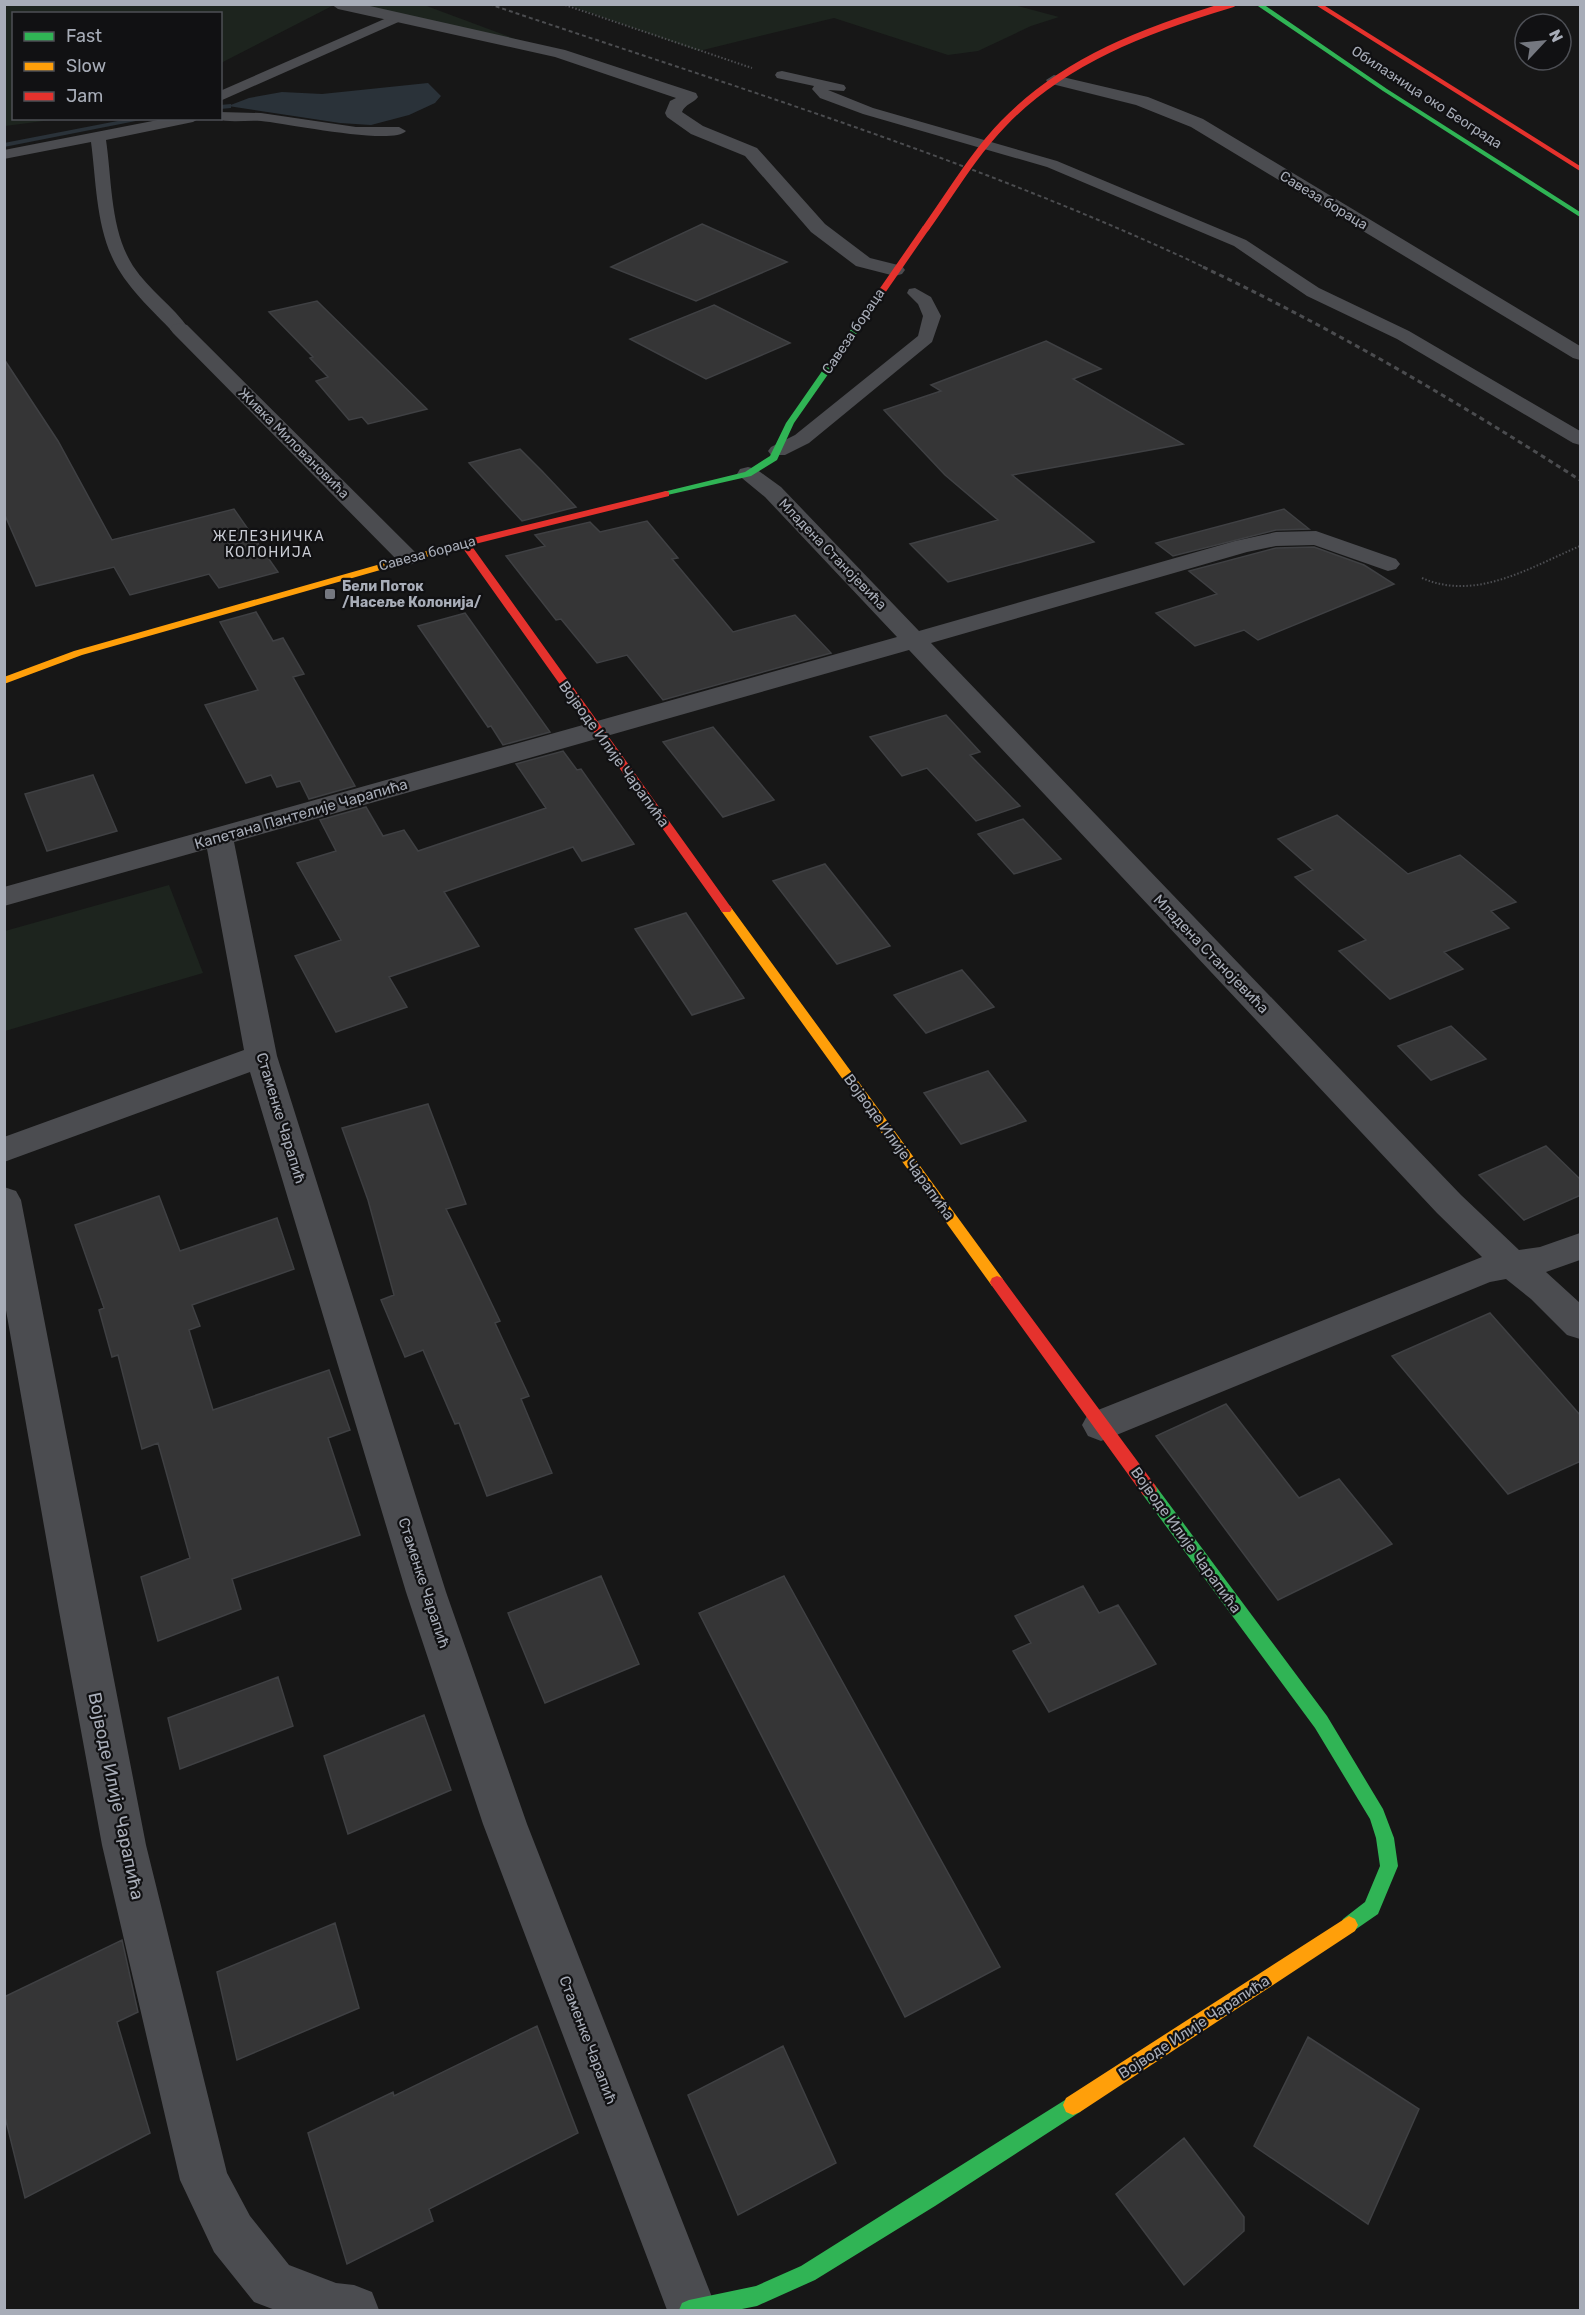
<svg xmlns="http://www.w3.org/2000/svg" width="1585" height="2315" font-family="Rubik,sans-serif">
	<rect width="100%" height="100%" fill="#171717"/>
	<path fill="#1d241e" d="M1010,4L1059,17L1031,26L978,51L948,55L834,18L699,51L568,5Z
		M4,5H424L542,49L334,5L221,63L220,14H14V118L59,119L5,126Z
		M169,885L203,973L5,1031V931Z"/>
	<path fill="#2a3239" d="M428,83L441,96L435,103L409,115L371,125L340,123L228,106L249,98L282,92L322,94Z"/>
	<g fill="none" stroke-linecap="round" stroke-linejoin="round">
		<path fill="#2a3239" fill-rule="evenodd" d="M231,104V108L220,109V105Z
			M133,118H151L4,147V143Z"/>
	</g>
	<path fill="#353536" stroke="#3f4043" stroke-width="1.5" d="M702,224L787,262L696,301L611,267Z
		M317,301L427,409L368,424L362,417L349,420L316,381L328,377L310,358L313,357L269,312Z
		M714,305L790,343L706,379L630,339Z
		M1046,341L1101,369L1073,379L1183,444L1012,475L1094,542L948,582L910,544L998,520L945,475L884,410L941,391L931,385Z
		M4,359L58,441L112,540L234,509L278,572L219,588L209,574L130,595L114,567L36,586L4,513Z
		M520,449L542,471L576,507L522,521L469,463Z
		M1284,509L1309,529L1276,530L1173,556L1156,543Z
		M647,521L678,558L672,559L733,632L795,615L831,653L663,700L627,655L597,663L561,619L556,620L506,556L545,546L535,535L590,522L600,532Z
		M1314,547L1364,565L1394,584L1258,640L1244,630L1195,646L1156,613L1217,594L1189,571L1276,548Z
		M256,612L273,641L283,638L304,674L293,677L355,786L309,799L300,781L277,787L271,775L246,783L205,705L258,690L220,622Z
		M465,613L550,732L503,745L491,726L488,727L418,626Z
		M946,715L980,752L970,755L1020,806L976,821L927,768L902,776L870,737Z
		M713,727L774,800L723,817L663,742Z
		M563,751L577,770L581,769L634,844L582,861L573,847L444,892L479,946L389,977L407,1007L336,1032L295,956L341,940L297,863L336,851L320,820L366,807L383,836L404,830L418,851L546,808L516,764Z
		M93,775L117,831L47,851L25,794Z
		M1337,815L1408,874L1460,855L1516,902L1491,911L1509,928L1444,952L1463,969L1390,999L1339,951L1366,940L1295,877L1313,870L1278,839Z
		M1023,819L1061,859L1014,874L978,834Z
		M825,864L890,946L837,964L773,881Z
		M686,913L744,998L692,1015L635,929Z
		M962,970L994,1007L926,1033L894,995Z
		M1451,1026L1486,1059L1431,1080L1398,1046Z
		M988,1071L1026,1121L961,1144L924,1093Z
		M428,1104L466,1204L446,1209L500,1321L495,1323L529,1396L521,1399L552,1473L487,1496L459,1423L455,1424L423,1350L405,1357L381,1300L394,1295L368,1200L342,1128Z
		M1546,1146L1581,1180V1195L1524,1220L1479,1175Z
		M159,1196L180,1251L277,1218L294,1269L192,1305L200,1326L189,1330L213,1410L329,1370L350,1430L328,1438L360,1535L232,1579L241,1609L158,1641L141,1577L190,1558L158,1443L142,1449L118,1355L112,1357L99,1310L104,1308L75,1225Z
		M1490,1313L1581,1416V1461L1508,1494L1392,1356Z
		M1226,1404L1299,1498L1339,1479L1392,1544L1278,1600L1156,1436Z
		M601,1576L639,1664L545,1703L508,1613Z
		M784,1576L1000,1967L905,2017L699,1613Z
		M1083,1586L1099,1613L1118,1605L1156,1664L1049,1712L1013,1651L1031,1643L1015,1616Z
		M278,1677L293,1726L180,1769L168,1718Z
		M424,1715L451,1790L348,1834L324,1756Z
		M335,1923L359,2008L237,2060L217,1972Z
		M122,1940L138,2012L117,2022L150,2133L25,2198L4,2113V1997Z
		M537,2026L578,2133L429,2209L433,2221L347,2264L308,2133L393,2092L394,2096Z
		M1308,2037L1419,2109L1368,2224L1254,2146Z
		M783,2046L836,2163L738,2215L688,2095Z
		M1184,2138L1244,2217V2231L1184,2285L1116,2194Z"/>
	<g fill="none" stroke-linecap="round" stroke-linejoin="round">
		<path stroke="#4d4e52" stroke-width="2" stroke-dasharray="1.5 2" stroke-linecap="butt" d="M562,4L752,68
			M1422,578C1476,602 1531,567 1580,546"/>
		<path fill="#4b4c50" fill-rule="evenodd" d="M398,13L405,17L403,20L220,101V91Z
			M782,71L844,85L846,88L844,91L828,90L873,108L1057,161L1246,240L1319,288L1409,331L1580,431V445L1573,443L1397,339L1307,296L1234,246L1047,167L863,114L820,98L812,89L814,86L777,78L775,75L777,72Z
			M220,112L261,113L356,127H399L406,131C393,146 285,123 261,121C246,120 230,123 215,119L220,118Z
			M168,118H200L193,122L106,140C112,180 110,230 133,266C149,290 173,306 189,329L186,333H174C152,310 125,286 112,257C96,222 96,180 91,142L4,159V150Z
			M915,288L931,297L941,316L932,342L809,443L785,455H771L768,451L771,447L795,435L918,336L923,316L918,304L907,293L909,289Z"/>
		<path fill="#4b4c50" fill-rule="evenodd" d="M331,4H361L565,50L696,93L698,97C694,103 685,104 682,112L703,126L757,148L825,224L870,258L902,266L905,270L902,274L895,276L856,266L811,232L745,156L691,134L667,117L665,113L670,101L676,98L555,57L338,9Z
			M1054,75L1148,97L1203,119L1580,346V360L1573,358L1191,127L1136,105L1048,83L1046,80Z
			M180,323L187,325L416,553L420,558L416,563L408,565L400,563L173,333L170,329L173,325Z
			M748,467L756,469L781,487L919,631L1235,541L1276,532L1316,531L1396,559L1400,564L1396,569L1388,571L1314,545L1276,546L1247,552L931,643L1461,1195L1519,1250L1540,1247L1580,1233V1260L1546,1272L1580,1303V1339L1567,1335L1531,1299L1506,1279L1490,1282L1114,1436L1101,1441L1088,1436L1082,1425L1088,1414L1482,1257L1437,1213L909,650L234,842L277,1056L446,1592L527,1824L717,2310H667L483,1824L406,1592L250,1072L4,1162V1137L244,1050L207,849L4,906V887L897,637L765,497L737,474L740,469Z
			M4,1187L16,1191L21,1200L146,1845L227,2173L250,2216L289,2265L336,2283L354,2285L372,2292L379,2310H275L254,2302L214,2252L180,2180L102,1845L59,1611L4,1299Z"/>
		<path fill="#30b455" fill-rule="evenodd" d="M1255,4H1263L1387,89L1580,212V217L1383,91Z
			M868,305L875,307L794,423L777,460L751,476L663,496V492L745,472L770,456L786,423Z
			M1149,1483L1155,1485L1327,1716L1383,1809L1394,1838L1398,1866L1378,1914L1349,1934L1343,1931L1340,1925L1343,1919L1365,1902L1380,1866L1376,1838L1370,1819L1315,1728L1143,1495L1141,1490L1143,1485Z
			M1073,2095L1080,2098L1083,2105L1080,2112L935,2206L815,2280L757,2306L737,2310H679L682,2303L689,2300L756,2286L801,2266Z"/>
		<path fill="#ff9f0a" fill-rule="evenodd" d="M444,546L449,549L447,551L82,655L4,684V677L74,651Z
			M726,905L730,906L1002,1278L1004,1282L1002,1286H992L722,912L720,909L722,906Z
			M1349,1916L1355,1919L1358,1925L1355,1931L1080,2112L1073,2115L1066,2112L1063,2105L1066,2098Z"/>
		<path fill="#e5322d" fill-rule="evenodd" d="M1314,4H1322L1580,166V171Z
			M923,226L930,228L874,309H868L867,307Z
			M666,491L669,492V496L471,545L730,906L732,909L730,912H722L462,547L444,552L439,549L461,541Z
			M997,1276L1002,1278L1155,1485L1157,1490L1155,1495L1149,1497L1143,1495L992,1286L990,1282L992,1278Z"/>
		<path stroke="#4b4c4f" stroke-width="2" stroke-dasharray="4 3" stroke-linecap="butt" d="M489,4C731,86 975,159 1206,268"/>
		<path stroke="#4b4c4f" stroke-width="3" stroke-dasharray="5 4" stroke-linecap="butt" d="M1203,267C1334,329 1458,402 1580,480"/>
		<path stroke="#e5322d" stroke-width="7" d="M926,228C951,193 973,155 1003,124C1064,60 1148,29 1232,4"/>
	</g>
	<rect fill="#757880" stroke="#111113" stroke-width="2" x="324" y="588" width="12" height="12" rx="3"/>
	<g text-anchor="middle" stroke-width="4.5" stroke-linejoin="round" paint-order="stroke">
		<g font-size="14" fill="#a8adb8" stroke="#111113">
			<text transform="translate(1427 97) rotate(33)" y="5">Обилазница око Београда</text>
			<text transform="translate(1324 200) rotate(31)" y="5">Савеза бораца</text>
			<text transform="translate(853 331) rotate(-56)" y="5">Савеза бораца</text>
			<text transform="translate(294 443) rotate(45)" y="5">Живка Миловановића</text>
			<text transform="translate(427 553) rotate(-15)" y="5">Савеза бораца</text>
			<text transform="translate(833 554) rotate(46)" y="5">Младена Станојевића</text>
		</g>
		<g font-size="14" letter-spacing="1.5" fill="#c9ccd4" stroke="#111113">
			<text x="269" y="541">ЖЕЛЕЗНИЧКА<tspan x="269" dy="16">КОЛОНИЈА</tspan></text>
		</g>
		<g font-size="14" font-weight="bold" fill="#a8adb8" stroke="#111113" text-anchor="start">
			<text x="342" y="591">Бели Поток<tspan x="342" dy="16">/Насеље Колонија/</tspan></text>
		</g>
		<g font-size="15" fill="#a8adb8" stroke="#111113">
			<text transform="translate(614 754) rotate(54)" y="5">Војводе Илије Чарапића</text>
			<text transform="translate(301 814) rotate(-16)" y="5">Капетана Пантелије Чарапића</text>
			<text transform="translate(1211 954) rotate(46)" y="5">Младена Станојевића</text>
			<text transform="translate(281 1118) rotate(73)" y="5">Стаменке Чарапић</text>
			<text transform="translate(899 1147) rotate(54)" y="5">Војводе Илије Чарапића</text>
			<text transform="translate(1186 1540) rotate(54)" y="5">Војводе Илије Чарапића</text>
			<text transform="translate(424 1583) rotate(72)" y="5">Стаменке Чарапић</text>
			<text transform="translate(1194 2027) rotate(-33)" y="5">Војводе Илије Чарапића</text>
			<text transform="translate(588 2040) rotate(69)" y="5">Стаменке Чарапић</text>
		</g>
		<g font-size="18" fill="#a8adb8" stroke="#111113">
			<text transform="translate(116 1796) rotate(78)" y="6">Војводе Илије Чарапића</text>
		</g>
	</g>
	<rect width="1585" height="2315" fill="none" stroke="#a8adb8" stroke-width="12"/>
	<rect x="12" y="12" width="210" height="108" fill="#111113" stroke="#4d4f55" stroke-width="1.5"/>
	<rect x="24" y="32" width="30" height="9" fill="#30b455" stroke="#4d4f55" stroke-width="1.5"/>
	<text x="66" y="42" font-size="18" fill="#a8adb8">Fast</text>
	<rect x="24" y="62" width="30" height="9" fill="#ff9f0a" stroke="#4d4f55" stroke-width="1.5"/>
	<text x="66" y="72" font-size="18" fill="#a8adb8">Slow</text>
	<rect x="24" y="92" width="30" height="9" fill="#e5322d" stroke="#4d4f55" stroke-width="1.5"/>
	<text x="66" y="102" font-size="18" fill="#a8adb8">Jam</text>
	<g transform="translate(1543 42) rotate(64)"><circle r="28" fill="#111113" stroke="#4d4f55" stroke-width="1.5"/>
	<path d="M0-4.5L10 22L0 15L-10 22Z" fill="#757880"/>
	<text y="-9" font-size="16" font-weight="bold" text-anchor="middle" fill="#a8adb8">N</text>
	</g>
</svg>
